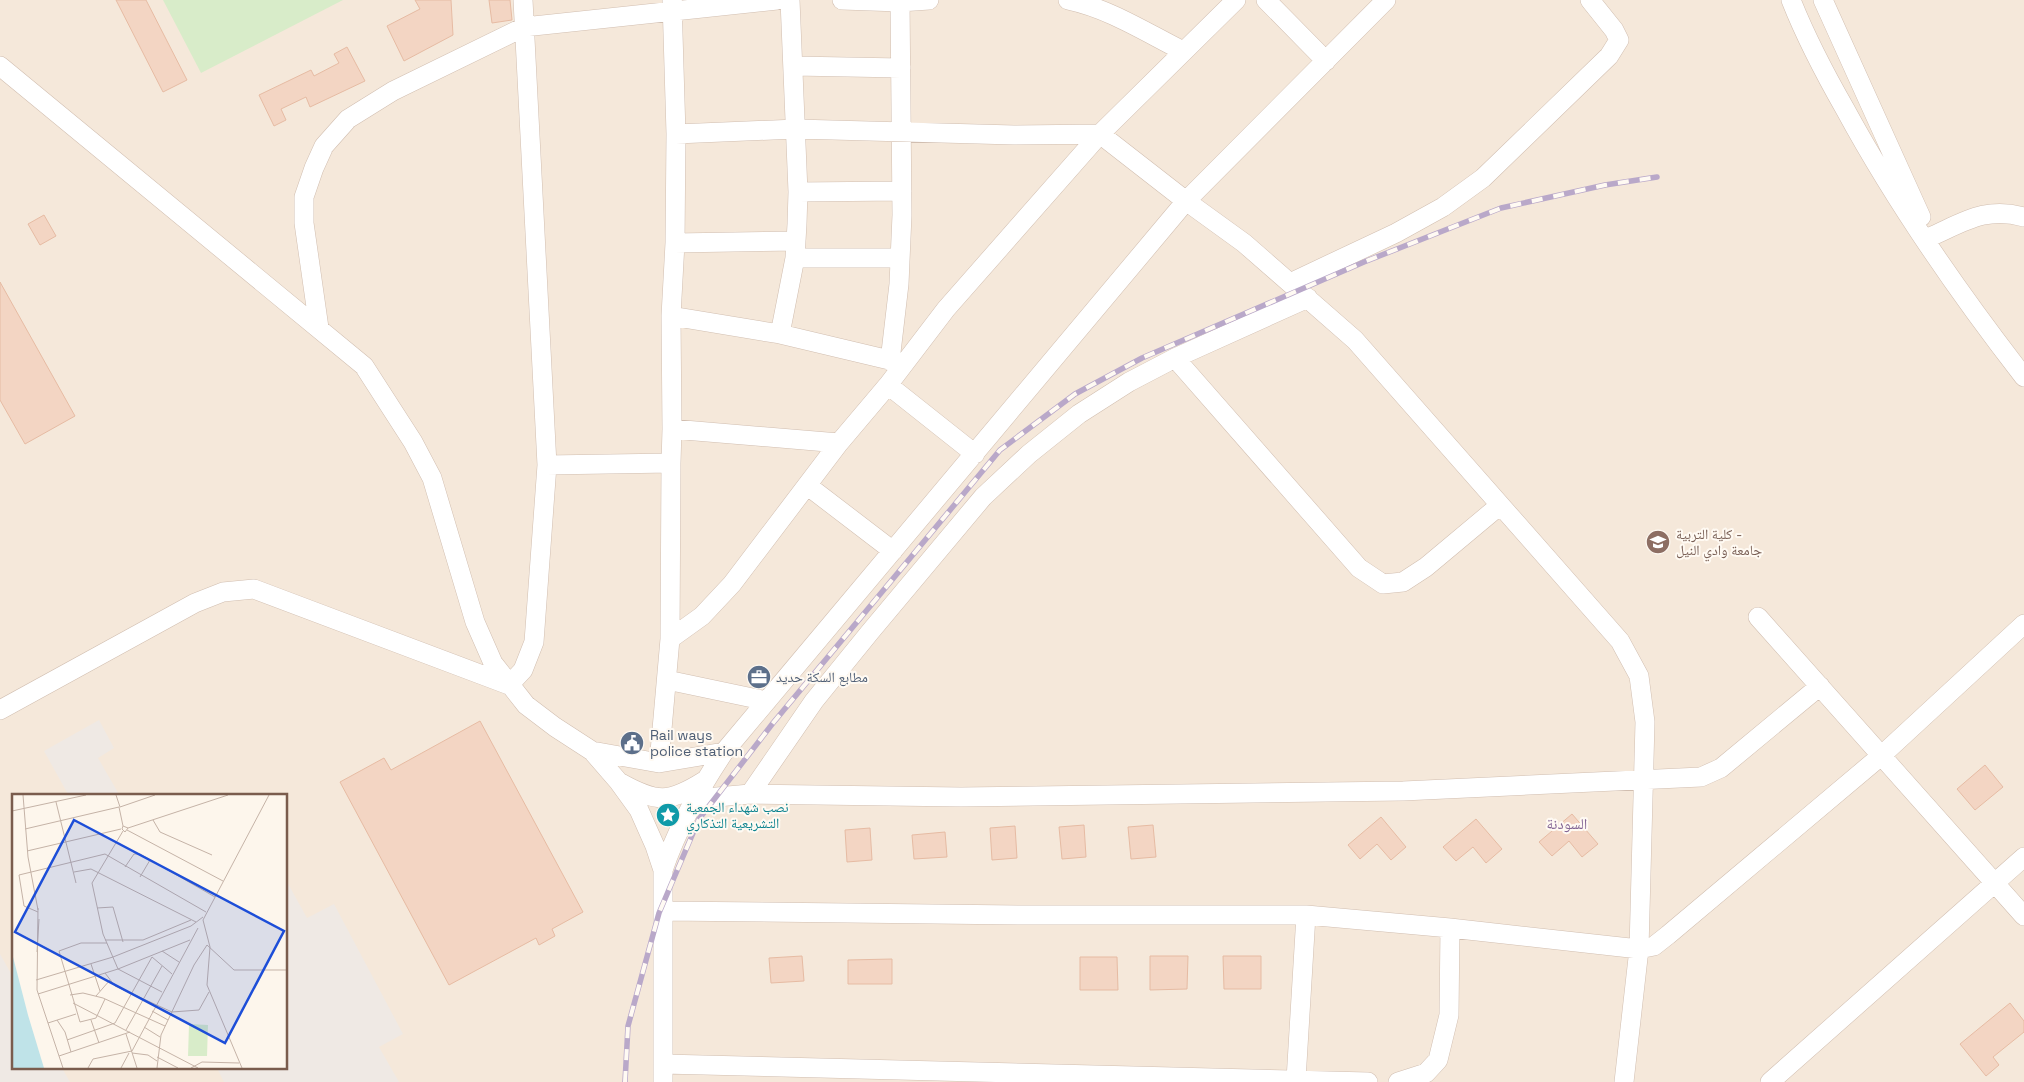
<svg xmlns="http://www.w3.org/2000/svg" width="2024" height="1082" font-family="'Space Grotesk','Noto Naskh Arabic',sans-serif">
	<rect width="100%" height="100%" fill="#fdf6ec"/>
	<path fill="#f5e8da" fill-rule="evenodd" d="M0,0H2024V1082H0ZM14,796H286V1068H14Z"/>
	<path fill="#efe9e4" d="M99,720L114,748L98,758L120,796H69L44,751Z
		M286,880L307,918L334,904L403,1034L379,1047L399,1082H224L217,1068H286Z
		M0,954L14,979V1068H62L70,1082H0Z"/>
	<path fill="#d8ecc9" d="M163,0H343L201,73Z"/>
	<path fill="#f3d5c3" stroke="#e6bba3" d="M116,0H146L187,80L163,92Z
		M415,0H451L453,35L404,61L387,26L420,9Z
		M489,0H510L512,20L492,23Z
		M347,47L365,81L310,107L306,97L281,109L286,120L274,126L259,95L311,70L314,76L339,63L334,54Z
		M44,215L56,236L40,245L28,224Z
		M0,282L75,416L25,444L0,400Z
		M480,721L583,912L552,929L555,936L539,945L536,938L449,985L340,782L384,758L391,770Z
		M1985,765L2003,787L1975,810L1957,789Z
		M1572,814L1598,844L1582,857L1569,841L1552,856L1539,842Z
		M1381,817L1406,847L1391,860L1377,844L1360,859L1348,845Z
		M1476,819L1502,849L1486,863L1473,847L1456,861L1443,847Z
		M1084,825L1086,857L1062,859L1059,827Z
		M1153,825L1156,857L1131,859L1128,827Z
		M1015,826L1017,858L992,860L990,828Z
		M870,828L872,860L847,862L845,830Z
		M945,832L947,857L914,859L912,835Z
		M802,956L804,981L771,983L769,958Z
		M1150,956H1188L1187,989L1150,990Z
		M1223,956H1261V989H1224Z
		M1080,957H1117L1118,990H1080Z
		M892,959V984H848V960Z
		M2010,1003L2024,1021V1032L1993,1057L1999,1065L1986,1076L1960,1044Z"/>
	<g fill="none" stroke-linecap="round" stroke-linejoin="round">
		<g stroke="#d1beb0" stroke-width="20">
			<path id="minor" d="M842,0L900,2L929,0
				M1068,0C1110,9 1145,32 1183,51
				M1266,0L1326,61
				M1791,0C1806,38 1825,74 1845,109C1896,203 1958,292 2024,377
				M1823,0L1921,217
				M0,66L364,366L413,442L432,478L475,622L493,663L526,705L555,727L592,751L618,781L639,810L655,846L663,870V1082
				M794,66L901,68
				M676,134L796,129L1014,135L1100,134L1186,201L1244,243L1355,340L1620,641L1639,676L1645,722L1639,949L1624,1082
				M798,192L902,191
				M1930,237C1964,222 1986,206 2024,217
				M675,243L796,241
				M795,258H900
				M1290,283L1396,233L1443,207L1483,178L1609,56L1619,40L1614,30L1590,0
				M671,316L780,334L902,363
				M319,328L304,223V197L314,168L324,146L348,119L393,91L524,27L777,0
				M780,334L795,258L797,224L798,192L790,0
				M1175,358L1359,568L1383,584L1403,582L1426,567L1499,506
				M890,361L899,284L902,215L900,0
				M888,385L975,454
				M672,429L839,443
				M547,465L671,463
				M808,486L893,551
				M1758,617L2024,916
				M670,639L702,616L732,584L839,443L888,385L946,309L1100,134L1236,0
				M667,680L767,701
				M0,710L195,603L223,592L254,589L509,685L523,670L534,642L547,465L523,0
				M592,751L659,763L724,752
				M659,763L670,639L671,463L672,429L671,316L675,243L676,134L672,0
				M621,783C657,803 669,803 704,781
				M750,794L814,701L870,632L983,497L1029,454L1079,414L1129,382L1175,358L1308,298
				M695,799L750,794L961,797L1403,791L1701,777L1721,768L1820,686
				M663,870C678,827 699,789 724,752L1186,201L1386,0
				M663,911L1025,915H1306L1450,928L1639,949L1654,946L1668,935L1882,755L2024,624
				M663,1064L1368,1082
				M1296,1080L1306,915
				M1398,1082L1426,1073L1438,1060L1449,1015L1450,928
				M1770,1082L2024,857"/>
		</g>
		<use href="#minor" stroke="#fff" stroke-width="19"/>
		<g stroke="#b9a8c9" stroke-width="5.5">
			<path id="rail" d="M625,1082L628,1026L659,913L699,819L773,723L1000,450L1075,394L1142,358L1364,262L1501,208L1605,185L1657,177"/>
		</g>
		<use href="#rail" stroke="#fffaf3" stroke-width="4" stroke-dasharray="11" stroke-linecap="butt"/>
	</g>
	<defs>
		<g id="university-disc" transform="scale(1.25)"><circle r="9.5" fill="#8d6e63" stroke="#fffaf3"/><path d="M0-5L7-2L0 1L-7-2ZM-4 1L0 2.5L4 1V4Q0 6-4 4Z" fill="#fff"/></g>
		<g id="office-disc" transform="scale(1.25)"><circle r="9.5" fill="#5c6f8a" stroke="#fffaf3"/><path d="M-6-3h4V-5.5h4V-3h4V5H-6ZM-1-4.5V-3h2v-1.5ZM-6 0V1H6V0Z" fill="#fff"/></g>
		<g id="civic-disc" transform="scale(1.25)"><circle r="9.5" fill="#5c6f8a" stroke="#fffaf3"/><path d="M-.6-6.5H3V-4.5H.6V-3L4-1V1h2V6H-6V1h2V-1L-.6-3ZM-1.2 2.5V6h2.4V2.5Z" fill="#fff"/></g>
		<g id="sight-disc" transform="scale(1.25)"><circle r="9.5" fill="#0f9aa8" stroke="#fffaf3"/><path d="M0-6L1.8-2.2L6-1.7L2.9 1.2L3.7 5.4L0 3.3L-3.7 5.4L-2.9 1.2L-6-1.7L-1.8-2.2Z" fill="#fff"/></g>
	</defs>
	<g fill-rule="evenodd">
		<use href="#university-disc" x="1658" y="542"/>
		<use href="#office-disc" x="759" y="677"/>
		<use href="#civic-disc" x="632" y="743"/>
		<use href="#sight-disc" x="668" y="815"/>
	</g>
	<g text-anchor="middle" stroke-width="4" stroke-linejoin="round" paint-order="stroke">
		<g font-size="14" fill="#785e54" stroke="#fffaf3" text-anchor="start">
			<text x="1676" y="539">كلية التربية -<tspan x="1676" dy="16">جامعة وادي النيل</tspan></text>
		</g>
		<g font-size="14" fill="#4e5e75" stroke="#fffaf3" text-anchor="start">
			<text x="776" y="682">مطابع السكة حديد</text>
			<text x="650" y="740">Rail ways<tspan x="650" dy="16">police station</tspan></text>
		</g>
		<g font-size="14" fill="#0d838f" stroke="#fffaf3" text-anchor="start">
			<text x="686" y="812">نصب شهداء الجمعية<tspan x="686" dy="16">التشريعية التذكاري</tspan></text>
		</g>
		<g font-size="15" fill="#846695" stroke="#fffaf3">
			<text x="1567" y="829">السودنة</text>
		</g>
	</g>
	<g transform="translate(12 794)">
		<rect width="275" height="275" fill="#fdf6ec"/>
		<path d="M177,230L196,231L195,262H176Z" fill="#d8ecc9"/>
		<path d="M0,159L16,221L32,274H0Z" fill="#bfe3e8"/>
		<path fill="none" stroke="#c5b3a7" stroke-width="1" d="M11,1L16,63L26,116M104,1L108,13L143,1M44,8L64,89M0,17L74,1M141,26L148,38L200,61M116,34L113,38L110,35L111,32L116,34L216,1M13,35L107,13L111,32M115,36L211,87M111,37L80,89L91,140L106,175L150,198M15,57L109,35M113,73L122,60H128L203,103M62,78L79,75L184,128M128,83L138,66M26,114L25,196L51,274M85,114L101,113L111,148M26,118L12,112L7,81L93,60L194,118M93,146H131L179,126M150,157L167,168M25,158L27,125M140,163L160,180M79,170L88,197M93,179L103,192L160,218L187,216L197,198M24,186L101,163L179,132L191,123M26,200L106,175L178,146M58,201L71,199L91,204L153,232M84,202L98,186M93,205L84,224L68,228L47,157L69,149H95M61,209L186,274M140,217L156,226M45,226L53,238L59,258M79,226L87,249M36,229L64,220M132,233L148,243M114,236L150,172M114,240L125,274M55,246L103,229L140,163M120,257L186,134M120,259L136,261L145,267M47,262L118,238M145,263L166,274M76,274L81,265L120,257M109,274L117,259M145,274L149,241L182,171L195,151L222,176H275M179,274L190,268L227,269M230,274L195,191L198,153L191,126L257,1"/>
		<path fill="#1d4ed8" fill-opacity="0.15" stroke="#1d4ed8" stroke-width="2.5" d="M62,26L272,137L213,249L3,138Z"/>
		<rect width="275" height="275" fill="none" stroke="#7a5c4d" stroke-width="2.5"/>
	</g>
</svg>
